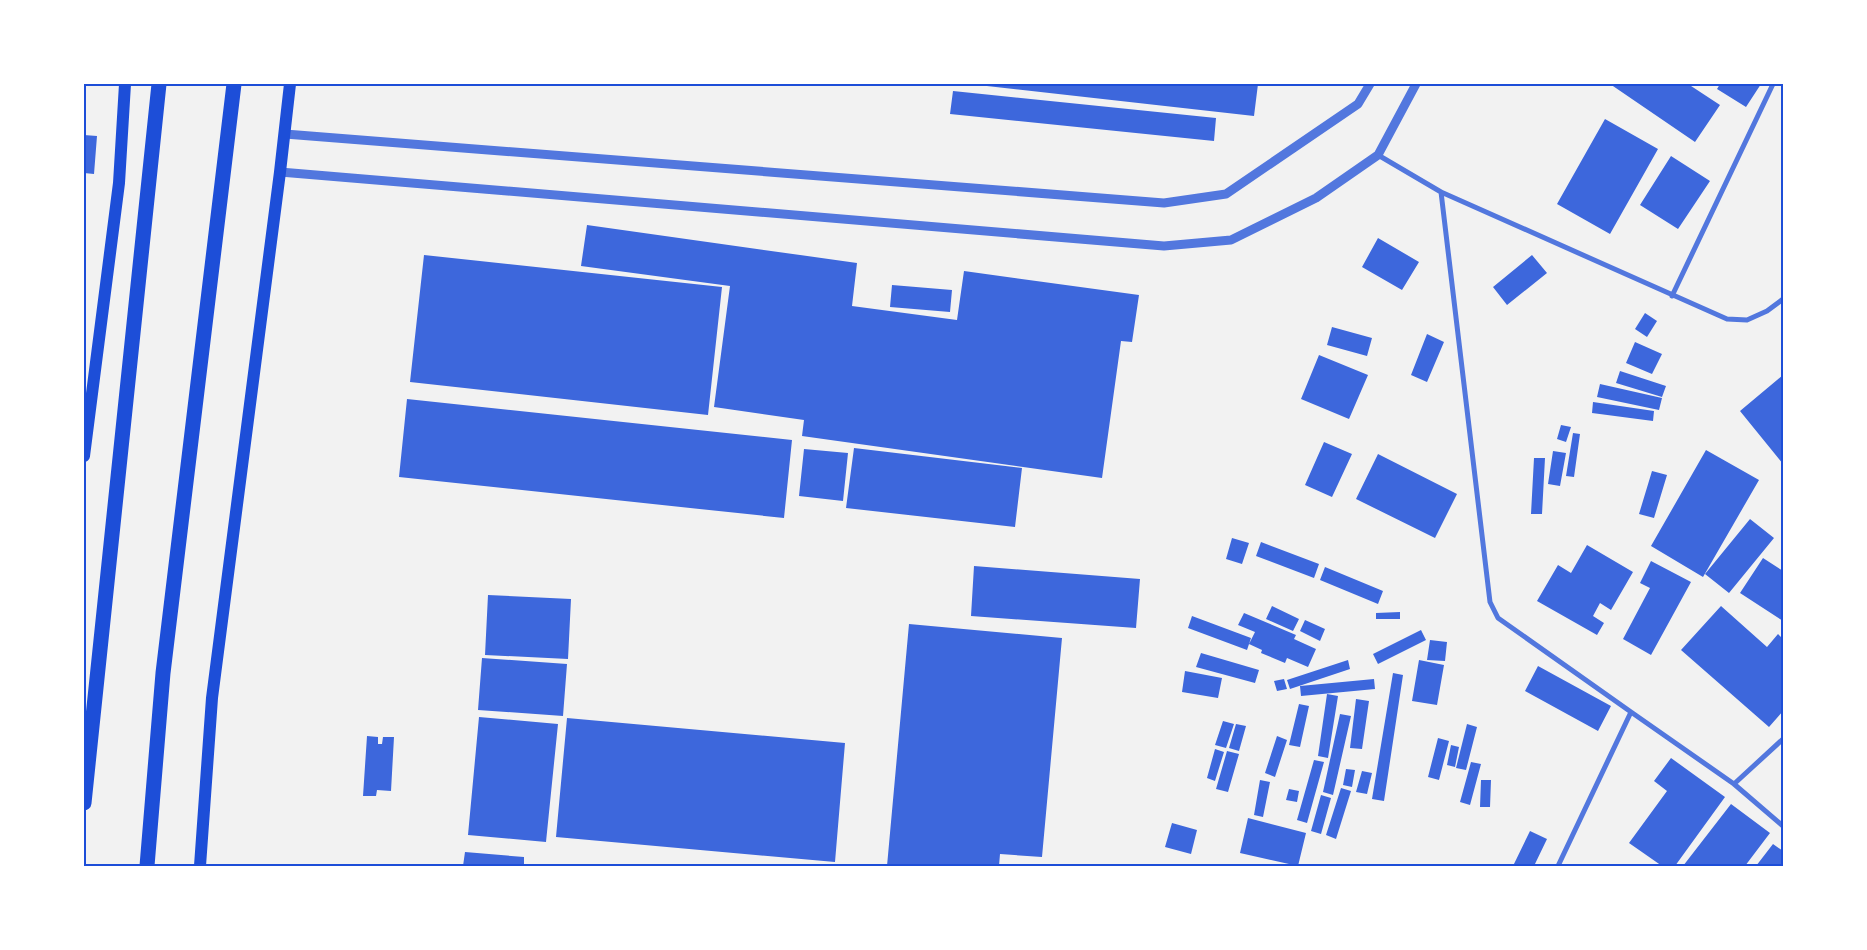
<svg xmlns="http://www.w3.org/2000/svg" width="1867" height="950" font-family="Figtree,sans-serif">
	<rect width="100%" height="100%" fill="#f2f2f2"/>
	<path fill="#3d67dc" d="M969,84H1258L1254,116Z
		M1610,84H1688L1720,105L1695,142Z
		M1720,84H1761L1746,107L1717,89Z
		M953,91L1216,118L1214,141L950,114Z
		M1605,119L1658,149L1610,234L1557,204Z
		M84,135L97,136L94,174L84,173Z
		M1671,156L1710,181L1678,229L1640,205Z
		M587,225L857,263L852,306L957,320L964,271L1139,295L1132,342L1121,341L1102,478L802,436L804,420L714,407L730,286L581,266Z
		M1378,238L1419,262L1402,290L1362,267Z
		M424,255L722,287L708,415L410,382Z
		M1532,255L1547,273L1507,305L1493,287Z
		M892,285L952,290L950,312L890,307Z
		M1645,313L1657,321L1647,337L1635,329Z
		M1332,327L1372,338L1367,356L1327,345Z
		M1427,334L1444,342L1427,382L1411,375Z
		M1635,342L1662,354L1652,374L1626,363Z
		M1319,355L1368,375L1349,419L1301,399Z
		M1620,371L1666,386L1662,397L1616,383Z
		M1783,375V464L1740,411Z
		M1600,384L1662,398L1659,410L1597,397Z
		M407,399L792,440L784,518L399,477Z
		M1593,402L1654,411L1653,421L1592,413Z
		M1561,425L1571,427L1566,442L1557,439Z
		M1573,433L1580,434L1574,477L1566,476Z
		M1324,442L1352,454L1332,497L1305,485Z
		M854,448L1022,468L1015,527L846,508Z
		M804,449L848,453L843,501L799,496Z
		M1706,450L1759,480L1703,577L1651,546Z
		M1553,451L1566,453L1560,486L1548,484Z
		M1378,454L1457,494L1435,538L1356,499Z
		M1534,458H1545L1542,514H1531Z
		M1652,471L1667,475L1654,518L1639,514Z
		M1750,519L1774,538L1729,593L1705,574Z
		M1232,538L1249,543L1242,564L1226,559Z
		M1261,542L1319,564L1314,578L1256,556Z
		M1587,545L1633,572L1611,610L1600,603L1593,616L1604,623L1597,635L1537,601L1558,565L1571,573Z
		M1763,558L1783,571V621L1740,593Z
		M1651,561L1691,582L1651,655L1623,639L1650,588L1640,583Z
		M974,566L1140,579L1136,628L971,616Z
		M1325,567L1383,591L1378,604L1320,580Z
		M488,595L571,599L568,659L485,655Z
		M1272,606L1299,619L1293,631L1266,619Z
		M1721,606L1767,647L1778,634L1783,639V711L1769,727L1681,650Z
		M1400,612V619H1376V613Z
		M1244,613L1296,635L1294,639L1316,649L1308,667L1287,658L1285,663L1261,653L1262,650L1249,644L1255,632L1238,625Z
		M1192,616L1251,638L1247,650L1188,628Z
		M1305,620L1325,629L1320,641L1300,631Z
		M909,624L1062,638L1042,857L1000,854L999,866H887Z
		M1421,630L1426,640L1378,664L1373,654Z
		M1430,640L1447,642L1445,661L1427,660Z
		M1201,653L1259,670L1255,683L1196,667Z
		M482,658L567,664L563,716L478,710Z
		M1348,660L1350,669L1290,689L1287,680Z
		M1419,660L1444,665L1437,705L1412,701Z
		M1538,666L1611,706L1598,731L1525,691Z
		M1185,671L1222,678L1218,698L1182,692Z
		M1393,673L1403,675L1384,801L1372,799Z
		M1284,679L1287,689L1277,691L1274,681Z
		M1374,679L1375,689L1301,696L1300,686Z
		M1327,694L1338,696L1328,758L1318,756Z
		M1356,699L1369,701L1362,749L1350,748Z
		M1299,704L1309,706L1300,747L1289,745Z
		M1340,714L1351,716L1333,795L1323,792Z
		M479,717L558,724L546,842L468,835Z
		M567,718L845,743L835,862L556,837Z
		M1223,721L1234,724L1226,748L1215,745Z
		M1236,724L1246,726L1239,751L1229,748Z
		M1467,724L1477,727L1466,770L1456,768Z
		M367,736L378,737V744H382L383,737H394L391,791L377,790L376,796H363Z
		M1277,736L1287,740L1275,777L1265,773Z
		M1438,738L1449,741L1439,780L1428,777Z
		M1451,745L1459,747L1455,767L1447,765Z
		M1215,749L1224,752L1215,781L1207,778Z
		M1227,751L1239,754L1228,792L1216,789Z
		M1671,758L1725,797L1675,866H1662L1629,843L1667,791L1654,781Z
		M1314,760L1324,762L1307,823L1297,820Z
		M1471,762L1481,764L1470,805L1460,802Z
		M1346,769L1355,770L1352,787L1343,785Z
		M1362,771L1372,773L1367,794L1356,792Z
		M1260,780L1270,782L1263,817L1254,815Z
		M1481,780H1491L1490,807H1480Z
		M1341,788L1351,791L1336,839L1326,835Z
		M1289,789L1299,791L1297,802L1286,800Z
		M1321,795L1331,798L1321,834L1311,831Z
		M1731,804L1770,833L1745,866H1683Z
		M1248,818L1306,833L1298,866L1240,853Z
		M1172,823L1197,830L1191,854L1165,847Z
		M1530,831L1547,839L1534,866H1513Z
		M1773,844L1783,851V866H1756Z
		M465,852L524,857V866H463Z"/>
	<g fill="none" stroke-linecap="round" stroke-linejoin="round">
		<path stroke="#5277de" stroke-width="5" d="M1378,155L1441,192L1490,602L1498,618L1631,712
			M1441,192L1727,319L1747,320L1767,311L1783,299
			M1672,296L1773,84
			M1734,784L1783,739
			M1558,866L1631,712L1734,784L1783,826"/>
		<path stroke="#5277de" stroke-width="9" d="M285,134L1164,203L1226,194L1358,104L1370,84
			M280,172L1164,246L1231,240L1316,198L1378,155L1416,84"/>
		<path stroke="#1d4ed8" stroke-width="12" d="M84,456L119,183L125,84
			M200,866L212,698L280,172L290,84"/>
		<path stroke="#1d4ed8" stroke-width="15" d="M84,803L159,84
			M147,866L163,673L234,84"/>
	</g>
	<rect width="1867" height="950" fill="none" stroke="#ffffff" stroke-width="170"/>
	<rect x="85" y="85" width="1697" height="780" fill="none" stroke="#1d4ed8" stroke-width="2"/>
</svg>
